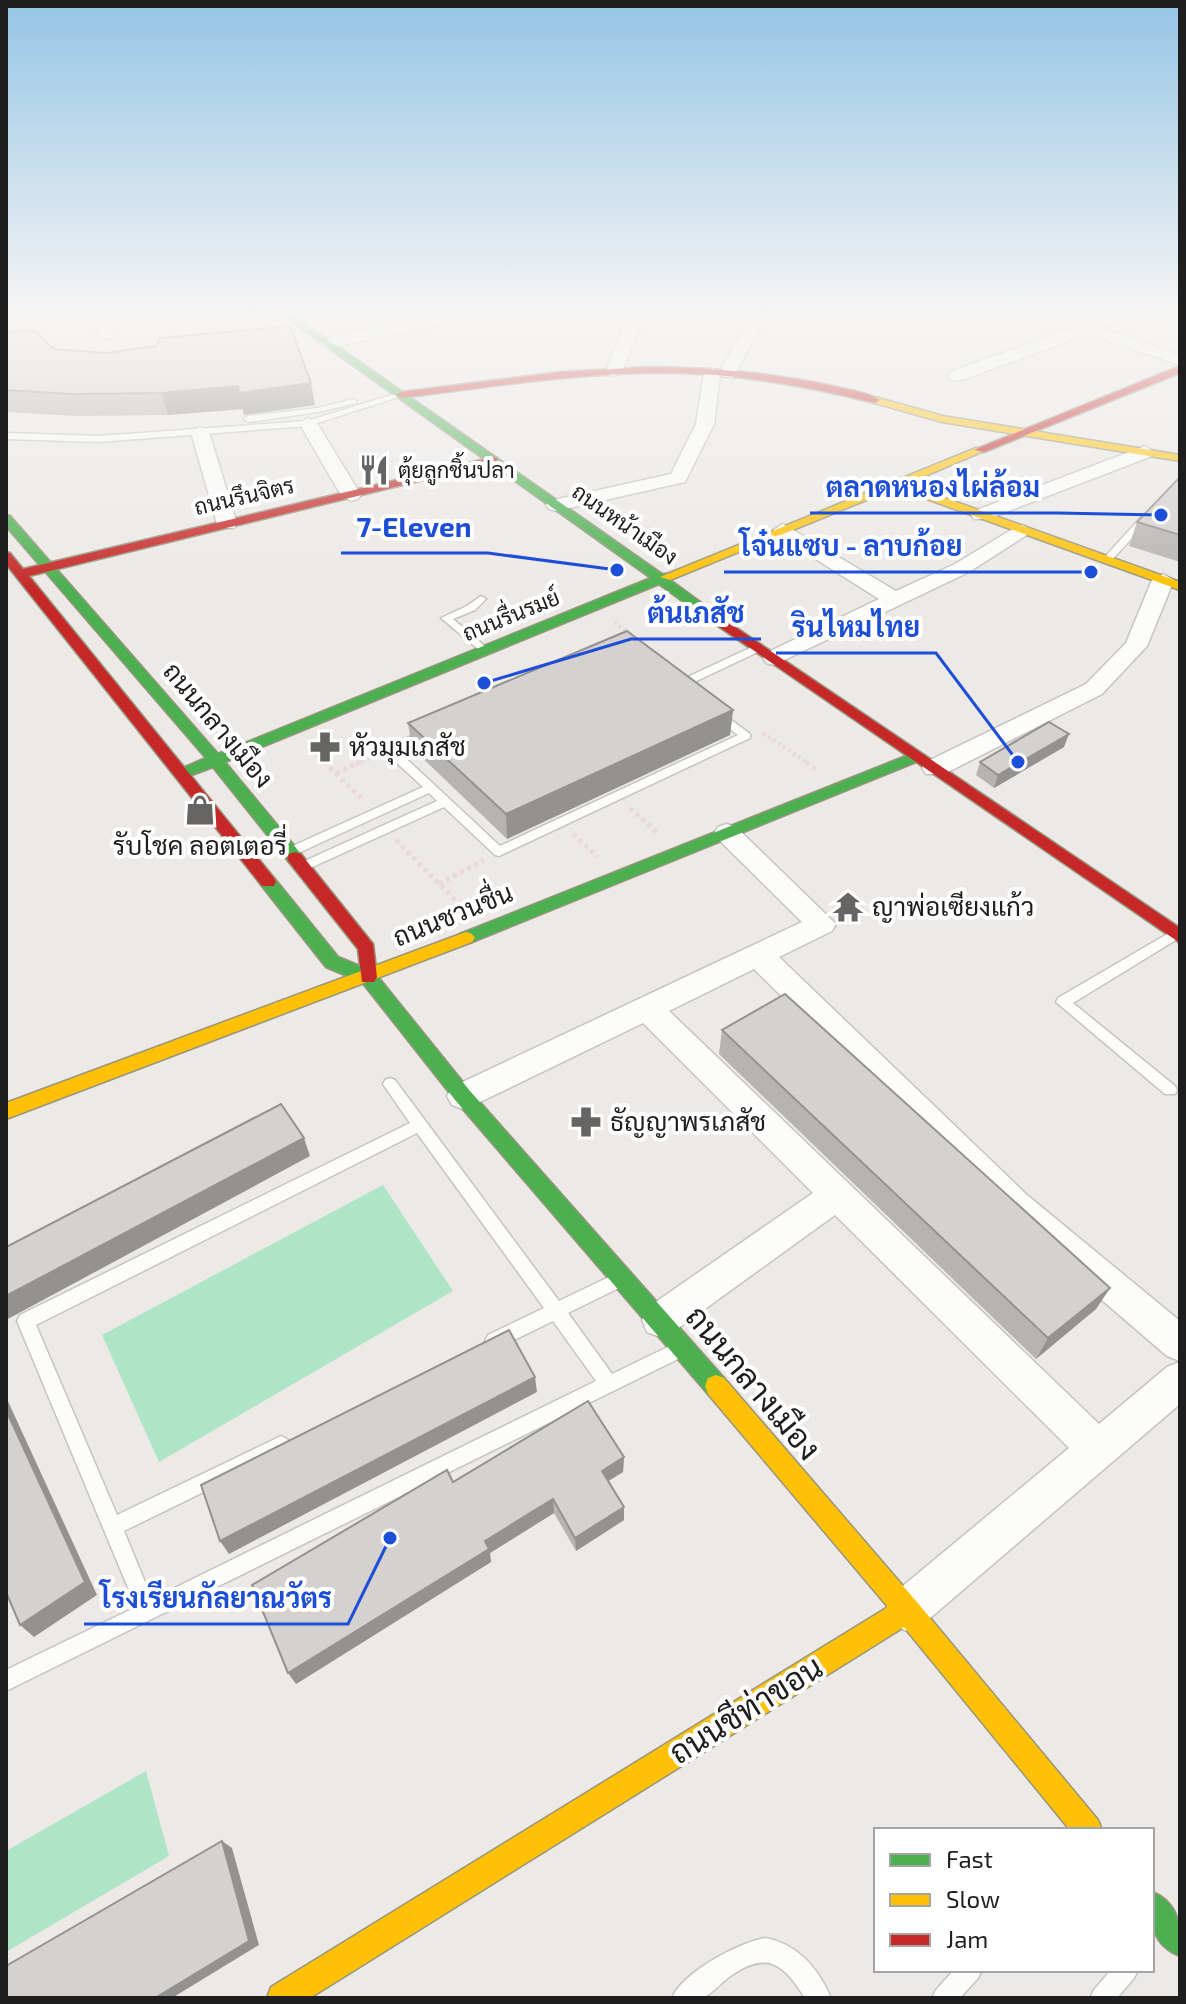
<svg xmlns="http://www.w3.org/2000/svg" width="1186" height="2004" font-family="'Exo 2',Sarabun,sans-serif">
	<rect width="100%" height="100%" fill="#ece9e6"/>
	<path fill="#afe5c7" d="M383,1185L453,1291L159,1462L102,1335Z
		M146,1771L169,1856L6,1952V1851Z"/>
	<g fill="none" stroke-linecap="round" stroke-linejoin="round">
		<g stroke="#c5c4c2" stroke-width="3">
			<path id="lane" d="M398,393L405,395L308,426L98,442L6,439V433L98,436L307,421Z
				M353,399L357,401L356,403L318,412L248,422L244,419L248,416L318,408Z
				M1144,514L1152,516L1110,562H1104V558Z
				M481,596L486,599L475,610L453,619L488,649V653L484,654L441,618L467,606Z
				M628,645L679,681L754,646H762V650L686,686L750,734V738L499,856L495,855L444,807L306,870H298L296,867L298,864L437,801L429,793L294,855L290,856L284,852L286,849L423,787L386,753V747ZM627,652L738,735L500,846L398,751Z
				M1174,930L1179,932V938L1073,1003L1175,1086L1177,1090L1175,1094H1165L1056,1002L1058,998Z
				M390,1078L395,1080L559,1301L613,1275L619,1272L625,1275L627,1280L625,1285L568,1313L612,1374L676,1343L682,1345L685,1351L682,1357L6,1691V1670L136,1607L17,1321L20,1315L410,1123L383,1084L385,1080ZM417,1133L544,1308L488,1335L485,1341L488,1347L494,1349L500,1347L553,1321L596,1381L152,1599L124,1531L287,1451L290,1445L287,1439L281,1436L275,1439L117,1515L36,1325Z
				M765,1938C798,1944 818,1968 831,1998H805C783,1963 767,1950 729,1977C721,1983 713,1993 704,1997C696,2001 681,1998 672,1998C683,1972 738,1943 765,1938Z
				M954,1970H982L978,1978L960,1998H932L936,1990Z
				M1111,1970H1138L1134,1978L1117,1998H1090L1094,1990Z"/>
		</g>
		<g stroke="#c5c4c2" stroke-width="3">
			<path id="street" d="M95,311H111L110,328L116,335L114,338H102L94,329Z
				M442,311H458L454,321L448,323L327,348L319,343L327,338L441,315Z
				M630,311H646L622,371L614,376L608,375L606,371Z
				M752,311H768L733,378L720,376L714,424L685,482L556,511L549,509L546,505L549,501L671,474L696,424L704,373L712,368L720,372Z
				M1011,311H1036L1086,324L1121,311H1143L1141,314L1102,328L1180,355V365L1087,334L962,380H950L948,376L950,372L1070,329L1013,314Z
				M308,418L317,423L361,495L358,499L351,501L341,495L299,423Z
				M200,427L209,432L237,524L234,528H220L217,524L191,432Z
				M1145,446L1154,452L1152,456L988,519H974L971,515L974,511Z
				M783,524L896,591L955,564L1016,527L1023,525L1033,531L969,572L774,665L766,663L763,658L766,653L879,599L776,534L773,530Z
				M1163,574L1174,580L1147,646L1102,694L944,774H926L922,768L926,762L1086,684L1126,643L1152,580Z
				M727,824L736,827L836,924L832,931L779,957L1027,1195L1180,1321V1361L1167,1356L1003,1215L754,969L669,1011L1099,1424L1167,1367L1180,1362V1404L922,1625L907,1631L892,1625L886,1610L892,1595L1069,1448L835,1215L673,1332L660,1337L647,1332L642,1320L647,1308L813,1193L643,1023L474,1105L463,1109L452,1105L447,1096L452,1087L802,922L718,839L714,833L718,827Z"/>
		</g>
		<g stroke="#97957d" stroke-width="3">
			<path id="fast" d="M277,311H287L662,574H670V580L711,610L699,613L659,584L225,762L301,854L303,858L295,864L289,862L213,767L186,777H176V771L206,758L6,526V515L10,516L218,754L651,578Z
				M916,752L923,757L921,760L472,942H460L457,938L460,934Z
				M268,876L274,878L338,957L374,972L470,1091L724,1378L727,1386L724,1394L716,1397L708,1394L456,1101L362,982L326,967L262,886L260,882L262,878Z
				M1152,1892C1181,1904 1180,1928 1180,1956C1149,1943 1152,1921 1152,1892Z"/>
		</g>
		<g stroke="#97957d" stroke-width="3">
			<path id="slow" d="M875,397L943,416L1180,455V461L942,422L871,402V398Z
				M976,448L986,450L906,484L1180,582V590L896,488L670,580L660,577Z
				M466,932L472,934L475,938L472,942L6,1119V1103Z
				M716,1375L724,1378L916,1601L1098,1820L1102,1830H1070L904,1627L310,1998H267L271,1987L888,1607L708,1394L705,1386L708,1378Z"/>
		</g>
		<g stroke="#97957d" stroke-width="3">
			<path id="jam" d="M1180,366V373L984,452L974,450Z
				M647,367C709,367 771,373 833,386C848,390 868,392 880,400L875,403C799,384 723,371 645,373C563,375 482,388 401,398L396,395L401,392L561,372Z
				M493,457L497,458V462L29,576L274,878L276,882L274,886H262L6,564V552L10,553L23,569Z
				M704,606L1180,928V943L699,613V607Z
				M295,852L301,854L373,944L377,977L374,982H362L358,949L289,862L287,858L289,854Z"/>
		</g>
		<path stroke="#ebd8d8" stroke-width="3" stroke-dasharray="2 2" stroke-linecap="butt" d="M915,391L940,382"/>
		<path stroke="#ebd8d8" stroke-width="4" stroke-dasharray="3 3" stroke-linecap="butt" d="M614,622L632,635
			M763,733L809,764
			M308,747L326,764
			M356,764L378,755"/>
		<path stroke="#ebd8d8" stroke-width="5" stroke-dasharray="4 4" stroke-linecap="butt" d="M324,762L364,801
			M806,762L817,770
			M336,773L361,762
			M630,808L658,833
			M573,834L598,857
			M396,840L465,910
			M439,884L484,860"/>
		<use href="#lane" fill="#fcfcfb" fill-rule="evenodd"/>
		<use href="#street" fill="#fcfcfb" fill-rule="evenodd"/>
		<use href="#fast" fill="#4caf50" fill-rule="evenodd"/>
		<use href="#slow" fill="#ffc107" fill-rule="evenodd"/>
		<use href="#jam" fill="#c62828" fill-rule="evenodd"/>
	</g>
	<path fill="#b6b4b2" d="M6,334L54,349L315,405L244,415L243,409L168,415L78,416L6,412Z
		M1180,477V562L1129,546L1137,522Z
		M733,710L730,735L507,839L412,748L408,723Z
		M1064,747L994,788L976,775L980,762Z
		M722,1030L1110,1288L1096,1309L1036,1359L719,1054Z
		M624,1457L623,1472L608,1481L624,1520L576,1551L554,1513L490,1553L491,1562L296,1684L453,1482Z"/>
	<path fill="#949291" d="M311,383L315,405L244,415L240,393Z
		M238,386L243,409L168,415L162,393Z
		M733,710L730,735L507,839L506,814Z
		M1069,734L1064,747L994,788L998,775Z
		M304,1138L310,1156L6,1320V1296Z
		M1110,1288L1096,1309L1036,1359L1048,1338Z
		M535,1377L537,1392L229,1554L220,1541Z
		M6,1397L97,1595L34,1637L20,1625Z
		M624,1457L623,1472L602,1485V1471Z
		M553,1499L554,1513L490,1553L491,1562L296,1684L288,1673L485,1541Z
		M624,1507V1520L576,1551L575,1538Z
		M222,1841L232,1848L259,1945L172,1998H155Z"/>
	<path fill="#d4d1cf" stroke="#949291" stroke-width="2" d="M290,326L311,383L240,393L238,386L162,393L71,394L6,390V334L17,331H35L54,349L106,353L156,346L160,338Z
		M1180,477V535L1137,522Z
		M627,631L733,710L506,814L408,723Z
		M1049,722L1069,734L998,775L980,762Z
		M785,994L1110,1288L1048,1338L722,1030Z
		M281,1104L304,1138L6,1296V1247Z
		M509,1330L535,1377L220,1541L201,1485Z
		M588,1401L624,1457L602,1471L624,1507L575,1538L553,1499L485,1541L489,1549L288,1673L252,1585L447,1470L453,1482Z
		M6,1410L85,1582L20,1625L6,1592Z
		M222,1841L249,1941L155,1998H6V1966Z"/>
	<linearGradient id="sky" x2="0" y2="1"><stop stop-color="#95c5e5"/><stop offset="0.53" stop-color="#f6f5f4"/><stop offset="1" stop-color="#f6f5f4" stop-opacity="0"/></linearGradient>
	<rect width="1186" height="591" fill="url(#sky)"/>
	<defs>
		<g id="restaurant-bare" transform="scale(2.4)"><path d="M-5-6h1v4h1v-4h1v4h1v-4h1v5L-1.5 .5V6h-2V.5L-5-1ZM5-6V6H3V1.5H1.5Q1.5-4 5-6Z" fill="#666564" stroke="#fff" stroke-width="2.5" paint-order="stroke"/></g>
		<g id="pharmacy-bare" transform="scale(2.4)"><path d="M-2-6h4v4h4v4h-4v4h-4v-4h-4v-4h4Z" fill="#666564" stroke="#fff" stroke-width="2.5" paint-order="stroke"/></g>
		<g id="shop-bare" transform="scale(2.4)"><path d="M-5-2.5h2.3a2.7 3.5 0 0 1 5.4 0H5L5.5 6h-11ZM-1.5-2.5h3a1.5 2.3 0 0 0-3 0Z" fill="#666564" stroke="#fff" stroke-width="2.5" paint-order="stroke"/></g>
		<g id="temple-bare" transform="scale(2.4)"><path d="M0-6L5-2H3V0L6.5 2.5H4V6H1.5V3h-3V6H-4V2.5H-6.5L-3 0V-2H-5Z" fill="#666564" stroke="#fff" stroke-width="2.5" paint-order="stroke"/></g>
	</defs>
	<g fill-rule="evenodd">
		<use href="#restaurant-bare" x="374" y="470"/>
		<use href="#pharmacy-bare" x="325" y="747"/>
		<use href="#shop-bare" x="200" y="810"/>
		<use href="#temple-bare" x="848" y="907"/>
		<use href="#pharmacy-bare" x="586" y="1122"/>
	</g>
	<g text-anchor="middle" stroke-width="8" stroke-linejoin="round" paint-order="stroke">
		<g font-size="22" fill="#1e1e1e" stroke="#fff" text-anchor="start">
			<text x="398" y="478">ตุ้ยลูกชิ้นปลา</text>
		</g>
		<g font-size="22" fill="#1e1e1e" stroke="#fff">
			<text transform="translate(244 496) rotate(-13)" y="8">ถนนรึนจิตร</text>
			<text transform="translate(625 524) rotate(35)" y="8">ถนนหน้าเมือง</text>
			<text transform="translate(511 615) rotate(-22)" y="8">ถนนรื่นรมย์</text>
		</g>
		<g font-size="26" fill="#1e1e1e" stroke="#fff">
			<text transform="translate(218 725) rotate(50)" y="9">ถนนกลางเมือง</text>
			<text transform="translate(453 915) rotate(-22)" y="9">ถนนชวนชื่น</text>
		</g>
		<g font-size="26" fill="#1e1e1e" stroke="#fff" text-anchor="start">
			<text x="349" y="756">หัวมุมเภสัช</text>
			<text x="200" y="855" text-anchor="middle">รับโชค ลอตเตอรี่</text>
			<text x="872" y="916">ญาพ่อเซียงแก้ว</text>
			<text x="610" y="1131">ธัญญาพรเภสัช</text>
		</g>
		<g font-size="32" fill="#1e1e1e" stroke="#fff">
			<text transform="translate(753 1383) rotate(50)" y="11">ถนนกลางเมือง</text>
			<text transform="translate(746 1710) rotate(-32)" y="11">ถนนชีท่าขอน</text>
		</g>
	</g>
	<path fill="none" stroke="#1d4ed8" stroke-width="3" d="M1161 515L1057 513H810M617 570L488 553H341M1091 572L979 572H724M484 683L631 639H761M1018 762L936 653H776M390 1538L348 1624H84"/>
	<g fill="#1d4ed8" stroke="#fff" stroke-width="3">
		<circle cx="1161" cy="515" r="8"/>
		<circle cx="617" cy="570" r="8"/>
		<circle cx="1091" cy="572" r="8"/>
		<circle cx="484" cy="683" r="8"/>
		<circle cx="1018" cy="762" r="8"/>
		<circle cx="390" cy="1538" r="8"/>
	</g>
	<g font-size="28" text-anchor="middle" font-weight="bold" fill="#1d4ed8" stroke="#fff" stroke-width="8" stroke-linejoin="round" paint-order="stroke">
		<text x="933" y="497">ตลาดหนองไผ่ล้อม</text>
		<text x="414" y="537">7-Eleven</text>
		<text x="851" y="556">โจ๋นแซบ - ลาบก้อย</text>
		<text x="696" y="623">ต้นเภสัช</text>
		<text x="856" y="637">รินไหมไทย</text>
		<text x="216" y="1608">โรงเรียนกัลยาณวัตร</text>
	</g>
	<rect width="1186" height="2004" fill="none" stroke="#1e1e1e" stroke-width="16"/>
	<rect x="874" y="1828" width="280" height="144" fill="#ffffff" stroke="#a5a5a5" stroke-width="2"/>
	<rect x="890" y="1854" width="40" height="12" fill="#4caf50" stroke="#a5a5a5" stroke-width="2"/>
	<text x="946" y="1868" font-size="24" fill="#1e1e1e">Fast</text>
	<rect x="890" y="1894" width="40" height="12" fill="#ffc107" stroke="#a5a5a5" stroke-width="2"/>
	<text x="946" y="1908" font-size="24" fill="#1e1e1e">Slow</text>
	<rect x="890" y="1934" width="40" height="12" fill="#c62828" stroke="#a5a5a5" stroke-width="2"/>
	<text x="946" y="1948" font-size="24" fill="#1e1e1e">Jam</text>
</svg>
